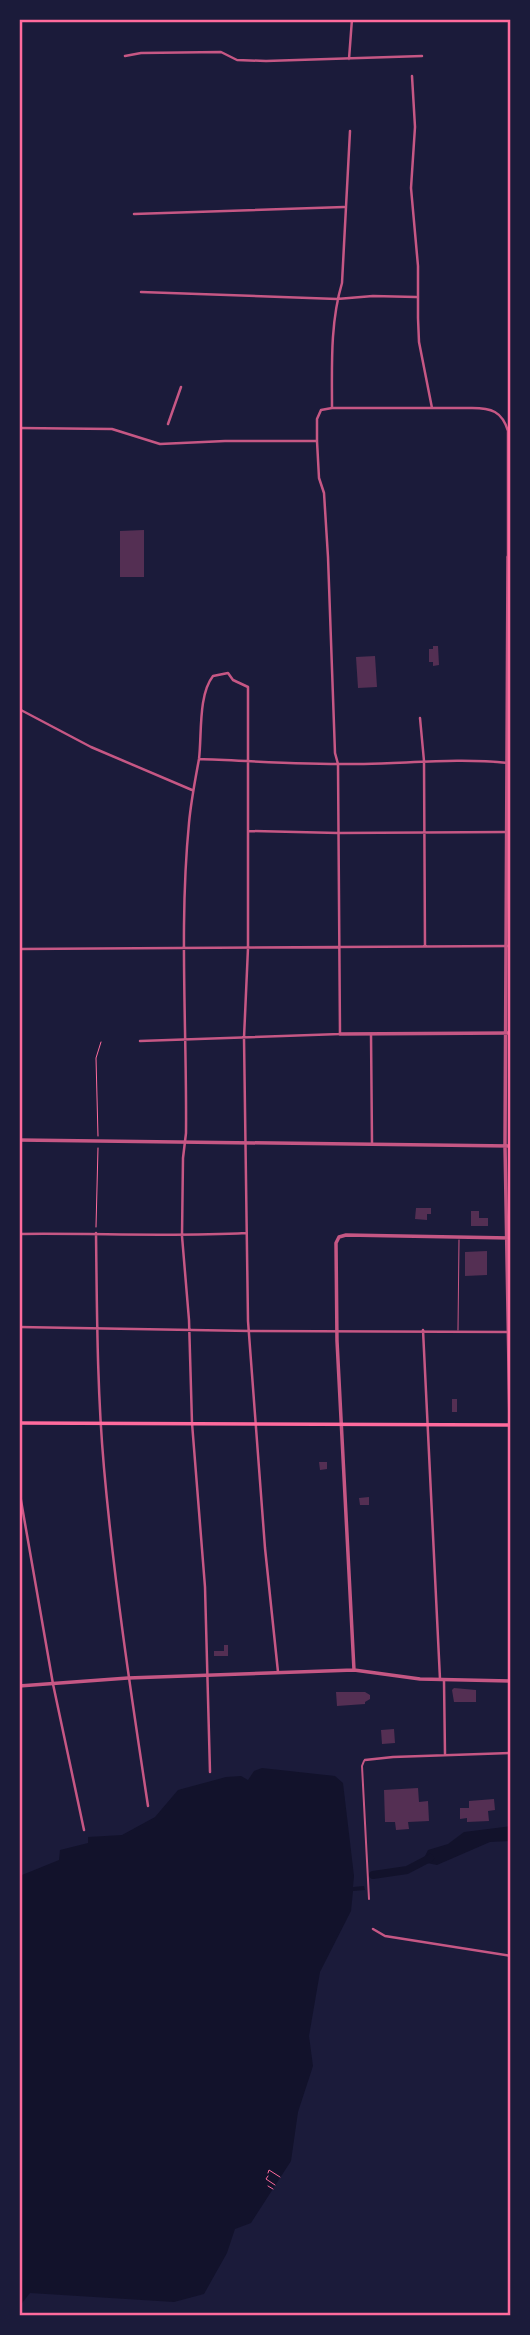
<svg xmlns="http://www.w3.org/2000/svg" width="530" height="2335" font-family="Rubik,sans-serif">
	<rect width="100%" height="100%" fill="#1b1b3a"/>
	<path fill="#12122b" d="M262,1768L335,1776L343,1783L354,1876L353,1887L364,1886L365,1890L353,1891L351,1911L320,1972L309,2036L313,2066L298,2112L291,2161L251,2223L235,2229L227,2253L204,2294L174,2302L30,2293L19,2307V1890L22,1875L59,1860L60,1850L88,1843V1837L122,1835L155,1817L178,1790L226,1777L241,1776L248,1780L254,1771Z
		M511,1826V1841L490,1842L437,1865L422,1862L428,1850L448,1844L464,1832Z"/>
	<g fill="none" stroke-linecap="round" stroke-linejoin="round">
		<path stroke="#12122b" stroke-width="8" d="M373,1875L407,1870L430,1858"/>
	</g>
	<path fill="#542f53" d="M144,530V577H120V531Z
		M433,646H438L439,665L433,666V662H429V649H433Z
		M375,656L377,687L358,688L356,657Z
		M416,1208H431V1214H427V1220L415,1219Z
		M471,1211H479V1218H488V1226H471Z
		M487,1251V1275L465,1276V1252Z
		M452,1399H457V1412H452Z
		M319,1462H327V1469L320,1470Z
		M369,1497V1505H360L359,1498Z
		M224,1645H228V1656H214V1651H224Z
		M454,1688L476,1690V1702H454L452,1690Z
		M336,1692H365L370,1695V1699L365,1702V1704L337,1706Z
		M394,1729L395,1743L382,1744L381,1730Z
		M418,1788L419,1802L428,1801L429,1821L408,1822L409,1829L396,1830L395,1822H385L384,1790Z
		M494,1799L495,1810L488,1811L489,1821L467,1822V1818L460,1819V1808H469V1801Z"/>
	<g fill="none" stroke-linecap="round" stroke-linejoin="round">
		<path stroke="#ff6b9d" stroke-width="1" d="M98,1136L96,1058L101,1042
			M96,1227L98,1148
			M268,2173L269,2170L280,2177
			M268,2176L266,2179L275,2185
			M268,2186L273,2189"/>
		<path stroke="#c65784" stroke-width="1" d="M458,1330L459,1240"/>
		<path stroke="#c65784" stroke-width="2" d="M364,1761L362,1766L369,1899"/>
		<path stroke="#c65784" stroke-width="2.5" d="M125,56L141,53L221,52L237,60L266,61L422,56
			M349,59L352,19
			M412,76L415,127L411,188L418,266V318L419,342L432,408
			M134,214L344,207
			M141,292L337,299L373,296L416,297
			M332,408C332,367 330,323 342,283L350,131
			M168,424L181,387
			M19,428L112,429L160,444L225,441H317
			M19,709L91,747L192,790
			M420,718L424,761L425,946
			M199,759C254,761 309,765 364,764C413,763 460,758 508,763
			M249,831L338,833L508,832
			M19,949L511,946
			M371,1034L372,1143
			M140,1041L340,1034L338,764L335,753L328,557L324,493L319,478L317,441V419L321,410L332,408H472C491,408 502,411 508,431V557
			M96,1233C97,1311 97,1389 104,1468C114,1581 131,1694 148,1806
			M19,1234C95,1233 171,1237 246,1233
			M19,1327L250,1331L511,1332
			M423,1330L440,1679
			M510,1425L511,1445
			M19,1489L53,1684L84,1830
			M444,1681L445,1754
			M365,1760L393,1757L511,1753
			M210,1772L205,1587L192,1423L189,1320L182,1236L183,1158L186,1133C187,1030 179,925 189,823C191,801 195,781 199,759C202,735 198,695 213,676L228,673L233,680L248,687V948L244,1038L248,1321L265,1548L278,1672
			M373,1929L385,1936L511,1956"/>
		<path stroke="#c65784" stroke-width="3.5" d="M340,1034L511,1033
			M19,1140L511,1146
			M510,1425L505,1146L508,557H511
			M354,1670L337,1341L336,1243L339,1237L346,1235L511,1238
			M19,1686L128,1678L354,1670L420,1679L511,1681"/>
		<path stroke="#ff6b9d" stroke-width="3.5" d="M19,1423L511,1425"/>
	</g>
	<rect width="530" height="2335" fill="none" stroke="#1b1b3a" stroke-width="42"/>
	<rect x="21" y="21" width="488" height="2293" fill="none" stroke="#ff6b9d" stroke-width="2.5"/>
</svg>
